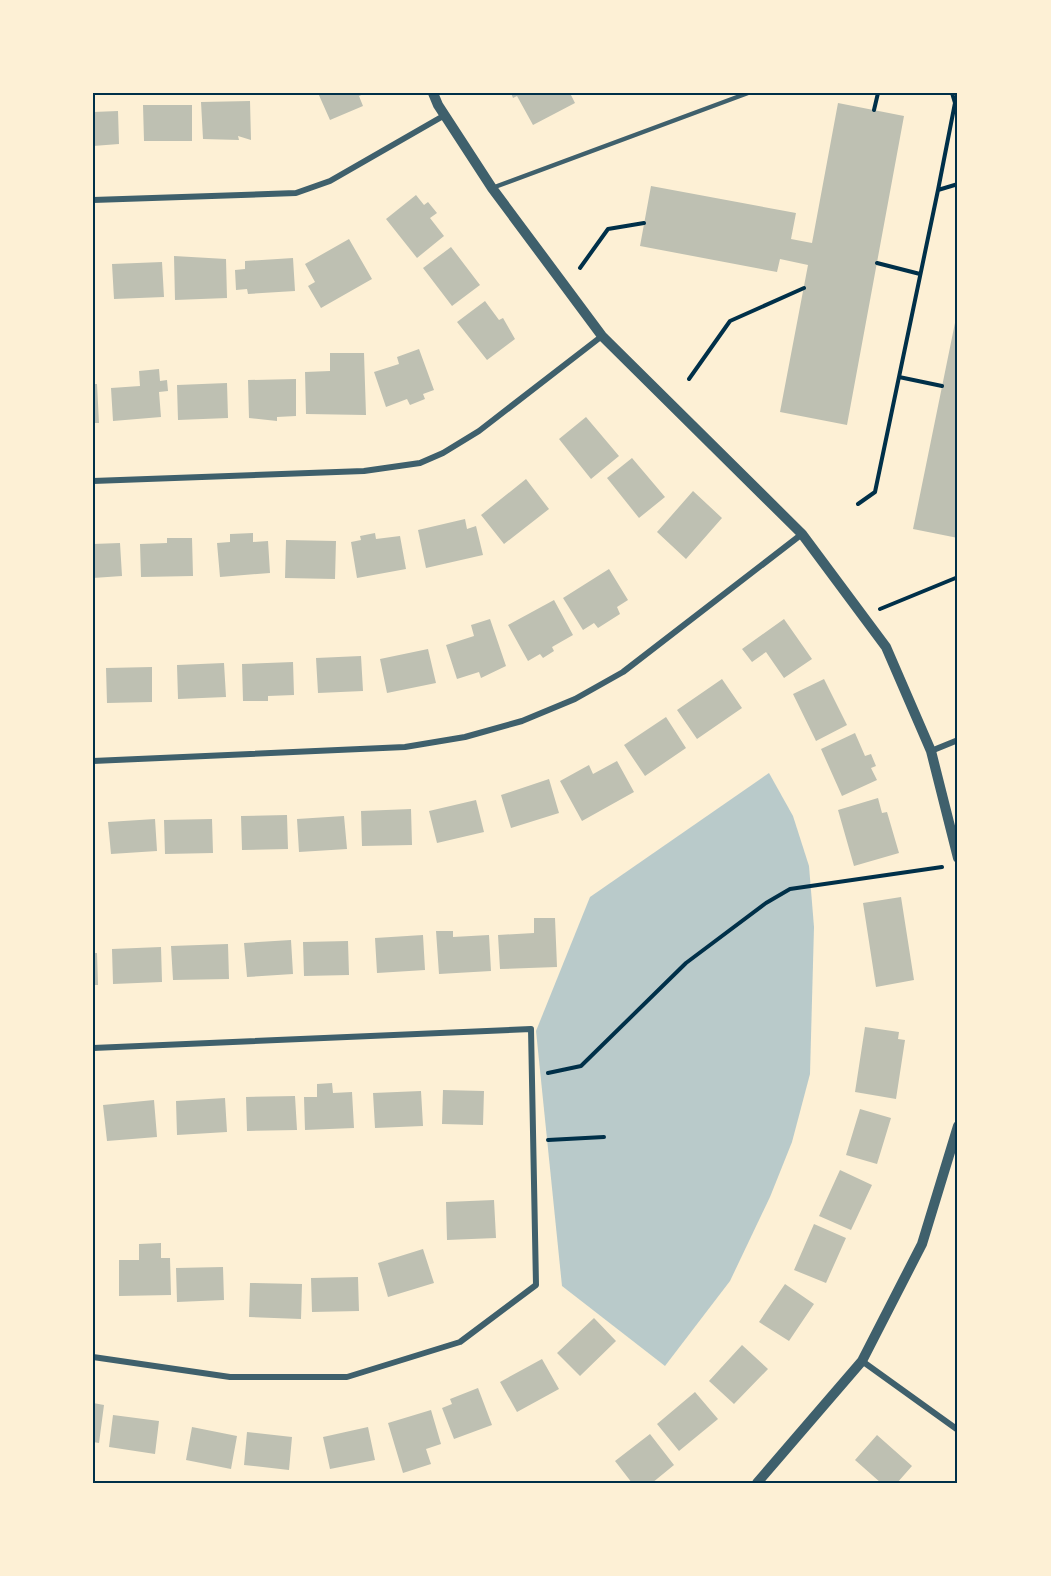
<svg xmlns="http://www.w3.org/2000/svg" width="1051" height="1576" font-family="Ubuntu,sans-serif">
	<rect width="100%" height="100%" fill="#fdf0d5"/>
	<path fill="#b9caca" d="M769,773L793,816L809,866L814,927L810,1074L792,1142L770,1197L730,1281L665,1366L562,1286L536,1031L590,897Z"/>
	<path fill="#bec0b2" d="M318,93H366L359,96L363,106L330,120Z
		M511,93H570L575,103L533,125L517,96L513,98Z
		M250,101L251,140L238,136L239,140L203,139L201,102Z
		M838,103L904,116L847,425L780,412L808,265L780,259L777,272L640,246L651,186L796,213L791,239L812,243Z
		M143,105H192V141H144Z
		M118,111L119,144L93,146V112Z
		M416,195L424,205L428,202L437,213L430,218L444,236L417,258L386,219Z
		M349,239L372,279L321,308L308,286L315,282L305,264Z
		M451,247L480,285L452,306L423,268Z
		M174,256L226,259L227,298L175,300Z
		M293,258L295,291L248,294L247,289L236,290L235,270L245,269V261Z
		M162,262L164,297L114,299L112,264Z
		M485,301L499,320L503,318L515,339L487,360L457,322Z
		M957,313L958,314V538L913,529Z
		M419,349L434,390L423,394L425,399L410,405L407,399L386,407L374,372L399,364L397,357Z
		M330,353H364L366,415L306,414L305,372L330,371Z
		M159,369L160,381L167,380L168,391L159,392L161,417L113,421L111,388L140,386L139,371Z
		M296,379V416L277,417V421L249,418L248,380Z
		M227,383L228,418L178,420L177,385Z
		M93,384H97L99,423H93Z
		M586,417L619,456L591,479L559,439Z
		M632,458L665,497L639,518L607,478Z
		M526,479L549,509L504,544L481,515Z
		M693,491L722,518L686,559L657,532Z
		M465,519L467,529L476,526L483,555L426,568L418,530Z
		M253,533V542L268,541L270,573L220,577L217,543L230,542V534Z
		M375,533L376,539L400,536L406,569L357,578L351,542L361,540L360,536Z
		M167,538H192L193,576L141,577L140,544L167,543Z
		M286,540L336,541L335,579L285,578Z
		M120,543L122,576L93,578V544Z
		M609,569L628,600L617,607L620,614L598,628L594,623L583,630L563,598Z
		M554,600L573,635L552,647L554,651L543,658L540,654L528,661L508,625Z
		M490,619L506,666L481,678L479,672L457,679L446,645L474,636L471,625Z
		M784,619L812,659L784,678L766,652L752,662L742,649Z
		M428,649L436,683L387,693L380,659Z
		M361,656L363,691L318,693L316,658Z
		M293,662L294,695L268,696V701H243L242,664Z
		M224,663L226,697L178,699L177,665Z
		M152,667V702L107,703L106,668Z
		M722,679L742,708L697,739L677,710Z
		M824,679L847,725L816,741L793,694Z
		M666,717L686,748L645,776L624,745Z
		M855,733L865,756L871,754L876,766L871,768L877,780L842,796L821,749Z
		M617,761L634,792L582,821L560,781L589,765L593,774Z
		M549,779L559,813L511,828L501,795Z
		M878,798L882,813L887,812L899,853L854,866L838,810Z
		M476,800L484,832L437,843L429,811Z
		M411,809L412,845L362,846L361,811Z
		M287,815L288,849L242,850L241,816Z
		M344,816L347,849L299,852L297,819Z
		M155,819L157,851L111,854L108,822Z
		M212,819L213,853L165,854L164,820Z
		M901,897L914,980L876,987L863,903Z
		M534,918H555L557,967L500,969L498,935L534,933Z
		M436,931H453V937L489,935L491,971L439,974Z
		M423,935L425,970L377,973L375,938Z
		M291,940L293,974L247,977L244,943Z
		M348,941L349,975L304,976L303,942Z
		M228,944L229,979L173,980L171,946Z
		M161,947L162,982L113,984L112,949Z
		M93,953H97L98,985H93Z
		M865,1027L899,1032L898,1039L905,1040L896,1099L855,1092Z
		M332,1083L333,1093L352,1092L354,1128L305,1130L304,1097H317V1084Z
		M443,1090L484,1091L483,1125L442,1124Z
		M421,1091L423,1126L375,1128L373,1093Z
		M295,1096L297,1130L247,1131L246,1097Z
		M225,1098L227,1132L177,1135L176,1101Z
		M154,1100L157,1137L107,1141L103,1105Z
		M860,1109L891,1118L877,1164L846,1155Z
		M840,1170L872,1185L851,1230L819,1216Z
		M494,1200L496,1238L447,1240L446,1202Z
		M814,1224L846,1238L826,1283L794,1270Z
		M161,1243V1258H170L171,1295L119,1296V1260H139V1244Z
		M423,1249L434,1283L388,1297L378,1263Z
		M223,1267L224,1300L177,1302L176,1268Z
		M358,1277L359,1311L312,1312L311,1278Z
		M250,1283L302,1284L301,1319L249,1317Z
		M785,1284L814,1304L789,1341L759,1322Z
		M594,1318L616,1341L580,1376L557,1353Z
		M742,1345L768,1369L734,1404L709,1381Z
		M542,1359L559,1389L517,1412L500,1382Z
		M478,1388L492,1425L454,1439L442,1408L452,1404L450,1399Z
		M695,1392L718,1419L679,1451L657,1424Z
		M93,1403L104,1405L99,1443L93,1442Z
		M431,1410L441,1444L426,1449L431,1464L403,1473L388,1423Z
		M113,1415L159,1421L155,1454L109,1447Z
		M192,1427L237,1436L231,1469L186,1460Z
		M368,1427L375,1460L330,1469L323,1437Z
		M247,1432L292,1437L289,1470L244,1465Z
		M650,1434L674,1465L652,1483H632L615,1461Z
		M877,1435L912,1466L897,1483H881L855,1460Z"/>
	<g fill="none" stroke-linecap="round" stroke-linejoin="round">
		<path stroke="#003049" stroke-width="4" d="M952,93L955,103L938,190L958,184
			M874,110L878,93
			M877,263L920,274
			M580,268L608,229L644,223
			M899,377L942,386
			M689,379L730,321L804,288
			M858,504L875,492L938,190
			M880,609L958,577
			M548,1073L581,1066L686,963L766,903L790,889L942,867
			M548,1140L604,1137"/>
		<path stroke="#3f606c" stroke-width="4.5" d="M492,188L748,93"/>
		<path stroke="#3f606c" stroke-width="6" d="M93,200L296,193L330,181L445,115
			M93,481L364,471L420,463L443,453L479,431L602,336
			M931,751L958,740
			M93,761L405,747L465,737L522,721L575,699L623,672L802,534
			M93,1048L531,1029L536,1285L460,1342L347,1377H230L93,1357
			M862,1361L958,1430"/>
		<path stroke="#3f606c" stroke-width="10" d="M433,93L438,105L492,188L602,336L802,534L886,647L931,751L958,858
			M757,1483L862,1361L922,1244L958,1126"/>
	</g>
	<rect width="1051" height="1576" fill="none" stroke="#fdf0d5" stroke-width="189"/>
	<rect x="94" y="94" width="862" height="1388" fill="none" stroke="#003049" stroke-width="2"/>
</svg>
